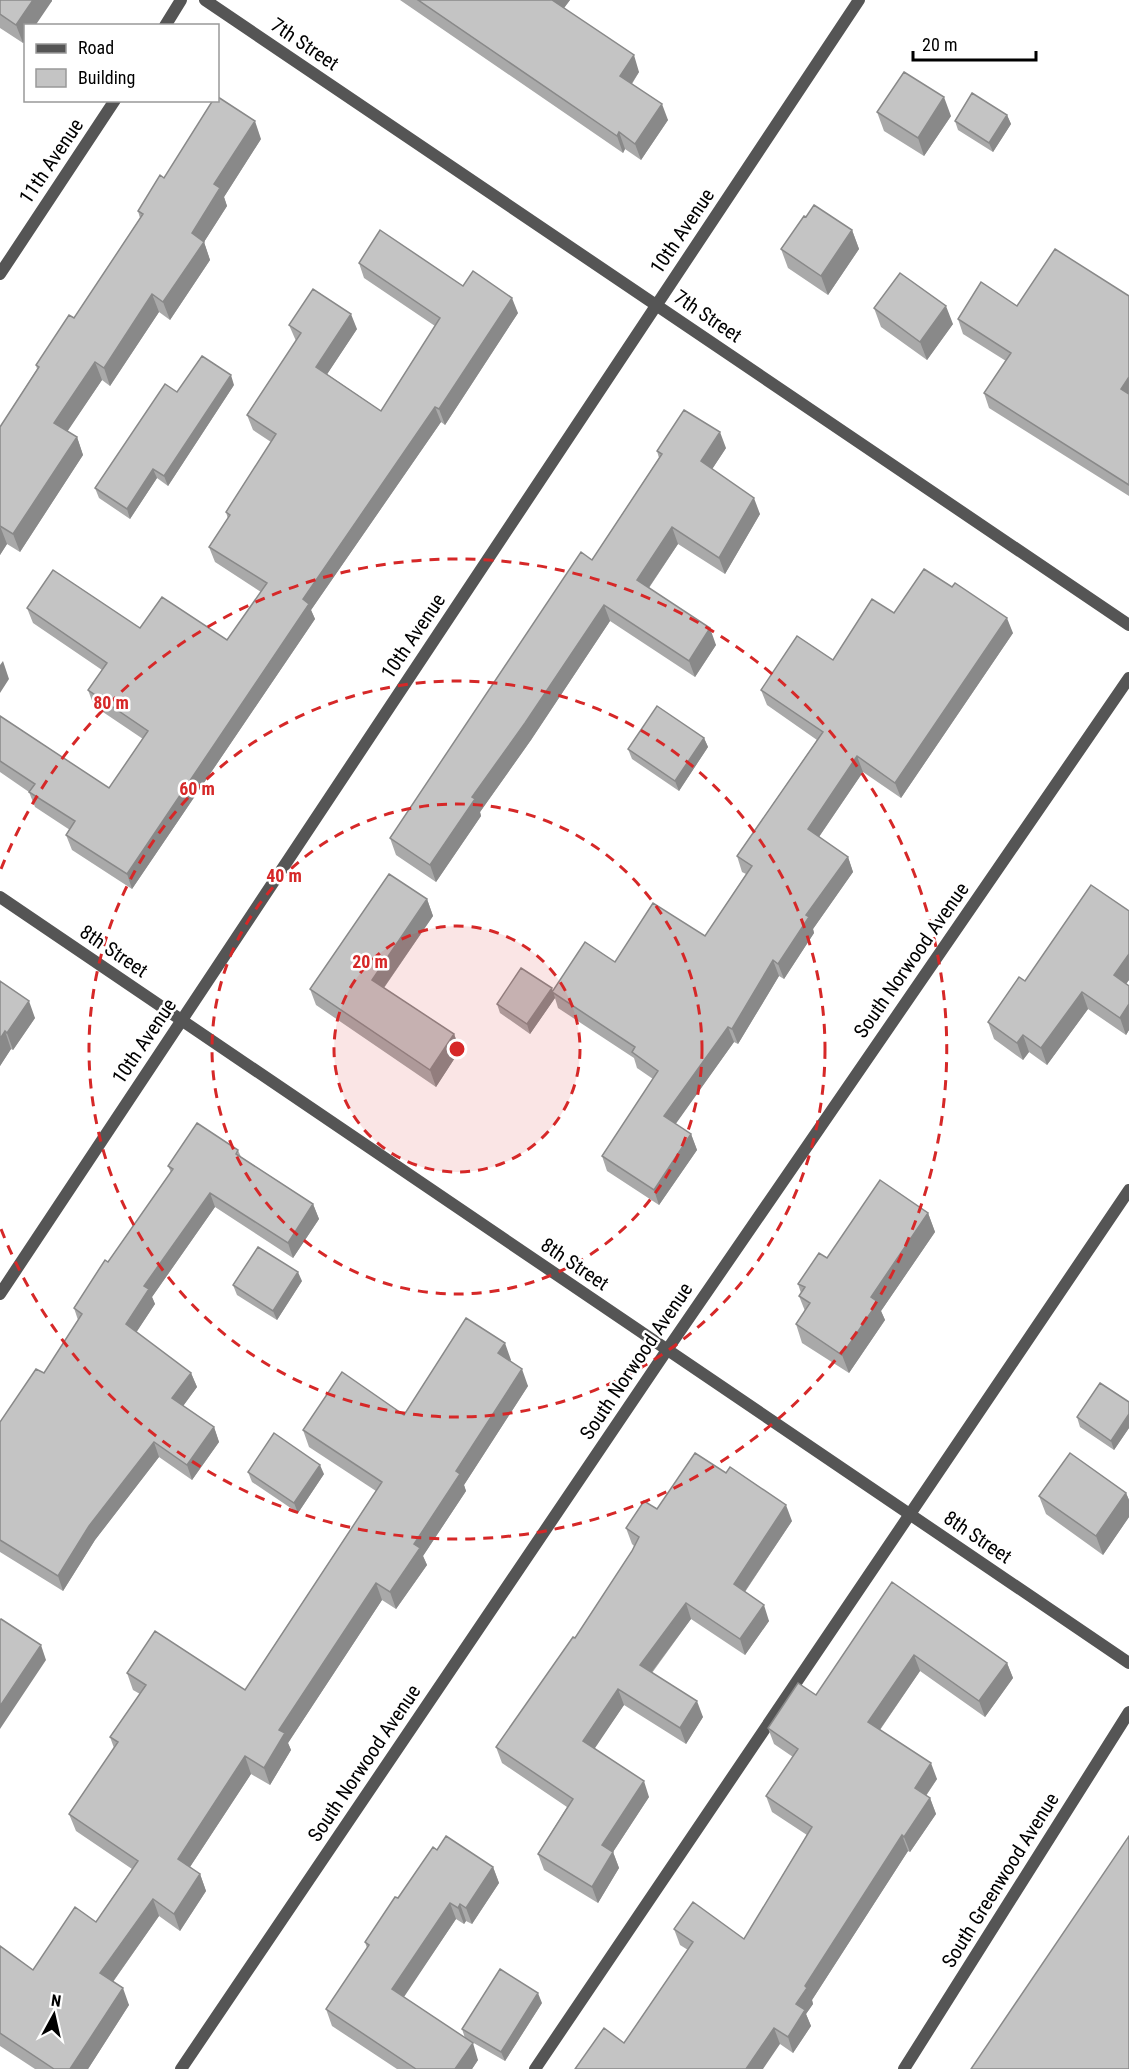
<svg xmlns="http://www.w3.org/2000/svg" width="1129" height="2069" font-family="'Roboto Condensed',sans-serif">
	<rect width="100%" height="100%" fill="#fff"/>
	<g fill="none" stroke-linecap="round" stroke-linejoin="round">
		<path stroke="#555" stroke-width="12" d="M535,2069L1129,1190"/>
		<path stroke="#555" stroke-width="12" d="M205,0L1129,625
			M165,26L181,0
			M0,274L115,100
			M0,897L1129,1663
			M0,1294L859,0
			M181,2069L667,1350L1129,678
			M904,2069L1129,1712"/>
	</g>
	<path fill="#a9a9a9" d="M0,0L52,1L26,26V40L23,43L0,28Z
		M400,0H570L564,8L639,72L632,84L668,120L641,160L625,149L623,153Z
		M877,112L951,116L924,156L884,131Z
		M1007,115L1011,124L993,152L958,130L955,121Z
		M261,139L224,197L227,206L204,242L210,260L170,320L159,312L110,386L102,380L67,431L77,437L83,455L20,552L7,544L0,555V427L37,369L36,365L74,318L140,218L138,211L164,178Z
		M806,217L852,230L859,249L828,295L788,268L781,249Z
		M359,263L463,286L518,313L445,425L441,422L311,610L315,619L132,889L72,850L66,835L70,830L35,807L29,792L0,772V716L109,788L143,739L94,706L88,690L102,670L33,623L27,608L140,628L227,640L261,592L215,562L209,547L228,519L226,512L271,442L253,430L247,415L296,341L289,325L357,329L327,374L381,411L435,326L364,278Z
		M1129,296V496L989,408L984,393L1006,361L963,334L958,319L1017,306Z
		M874,308L953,324L927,360L881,327Z
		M234,385L168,486L157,478L130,519L99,498L95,488Z
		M726,448L712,469L760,514L725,574L678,544L649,588L716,645L695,677L610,621L531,740L480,812L481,816L436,882L396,855L390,838L592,560L659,458L657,451Z
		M894,613L1013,633L901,798L863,772L819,837L848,857L853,872L813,929L814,933L784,979L779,976L738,1044L734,1042L675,1124L691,1134L697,1150L659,1205L607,1171L602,1156L653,1079L637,1068L634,1058L558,1008L555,998L530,1034L500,1013L497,1004L553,991L615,962L705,936L746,874L742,872L737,856L817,740L767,705L761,690L833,660Z
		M704,738L708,747L679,791L632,759L628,749Z
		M427,899L433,916L384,988L454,1034L460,1050L436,1087L316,1005L310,989Z
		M1129,911V980L1126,984L1129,986V1030L1126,1035L1088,1009L1047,1065L1029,1052L1023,1060L994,1039L988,1022L1025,981Z
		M0,981L35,1018L13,1050L11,1049L0,1066Z
		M238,1150L241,1157L313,1204L319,1219L293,1258L215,1207L152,1297L155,1304L136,1332L191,1373L197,1387L183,1406L214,1427L219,1442L192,1480L159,1457L95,1540L63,1591L0,1552V1422L44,1373L78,1320L74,1308L108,1262L171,1172L168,1166Z
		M928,1213L935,1232L881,1311L885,1320L849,1373L802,1343L796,1324L805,1311L799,1296L801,1293L798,1284L827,1258Z
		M302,1281L277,1320L237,1295L233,1285Z
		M511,1360L510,1361L528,1386L464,1485L466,1491L423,1556L427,1565L396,1609L382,1600L288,1743L291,1750L270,1785L251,1774L190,1867L200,1874L206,1891L180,1931L159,1916L113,1982L129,2005L88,2069H35L0,2046V1946L33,1970L96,1922L132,1869L76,1831L69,1814L114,1748L110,1737L140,1694L133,1690L127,1673L245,1690L376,1491L309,1447L303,1430L404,1415Z
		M1129,1402V1428L1114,1450L1080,1427L1077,1417Z
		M248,1472L324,1474L298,1513L252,1482Z
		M1126,1493L1129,1500V1517L1103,1555L1046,1514L1039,1496Z
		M657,1509L792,1521L745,1592L769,1621L745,1655L691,1619L652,1673L703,1717L686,1744L624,1705L594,1748L649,1797L613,1852L619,1868L598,1903L544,1870L538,1854L567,1807L502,1763L496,1747L575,1638L632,1551L634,1546L632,1544L626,1528Z
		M892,1582L1007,1663L1013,1678L985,1717L920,1671L880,1730L937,1779L926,1796L930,1798L936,1814L910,1852L908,1851L812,2000L813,2004L806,2014L811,2026L793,2053L780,2044L624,2043L688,1950L680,1945L674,1929L744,1939L807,1835L772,1812L766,1796L793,1757L774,1744L768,1728L816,1695Z
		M437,1850L493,1867L499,1883L472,1924L466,1921L464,1924L456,1919L403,1997L478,2060L472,2069H397L332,2026L326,2009L367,1948L365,1942L398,1898Z
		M542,2003L505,2061L465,2038L462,2029Z"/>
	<path fill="#898989" d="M33,0H52V1L35,26H26V40L23,43L16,25Z
		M552,0H570L558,16Z
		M634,55L639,72L626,92L620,76Z
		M944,97L951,116L924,156L918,138Z
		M662,104L668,120L641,160L635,144Z
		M1007,115L1011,124L993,152L989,143Z
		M255,121L261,139L224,197L227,206L204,242L210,260L170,320L163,302L192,233L214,184Z
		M619,132L625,149L623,153L617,136Z
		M852,230L859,249L828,295L821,276Z
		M152,294L159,312L110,386L104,368Z
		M512,298L518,313L445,425L439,409Z
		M946,306L953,324L927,360L920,342Z
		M351,314L357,329L322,382L316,367Z
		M95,362L102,380L61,441L54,423Z
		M231,375L234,385L168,486L164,476Z
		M1129,377V401L1121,389Z
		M435,407L441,422L311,610L315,619L132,889L127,874L303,599Z
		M720,432L726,448L707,477L701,461Z
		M77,437L83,455L20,552L13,534Z
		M153,469L157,478L130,519L127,509Z
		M754,498L760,514L725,574L719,558Z
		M0,526L7,544L0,555Z
		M672,527L678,544L643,596L637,580Z
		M604,605L610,621L531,740L480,812L481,816L436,882L430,865L472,797Z
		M1007,618L1013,633L901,798L895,783Z
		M710,628L716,645L695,677L689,661Z
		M3,661L9,679L0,693V665Z
		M704,738L708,747L679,791L675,781Z
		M857,756L863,772L814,844L808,829Z
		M848,857L853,872L813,929L814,933L784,979L778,964L806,915Z
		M427,899L433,916L378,996L372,980Z
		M1129,954V980L1120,992L1114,975Z
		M773,960L779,976L738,1044L732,1029Z
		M552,988L555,998L530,1034L527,1024Z
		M1082,992L1088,1009L1047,1065L1041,1048Z
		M29,1001L35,1018L13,1050L7,1033Z
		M1129,1004V1030L1126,1035L1120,1018Z
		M728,1027L734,1042L670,1132L664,1116Z
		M5,1031L11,1049L0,1066V1039Z
		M454,1034L460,1050L436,1087L430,1070Z
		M1023,1035L1029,1052L1023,1060L1017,1043Z
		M691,1134L697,1150L659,1205L654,1190Z
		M210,1193L215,1207L152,1297L155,1304L132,1339L126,1324L144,1286Z
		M313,1204L319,1219L293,1258L288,1243Z
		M928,1213L935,1232L881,1311L885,1320L849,1373L842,1355L871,1297Z
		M298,1272L302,1281L277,1320L273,1311Z
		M505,1343L511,1360L505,1370L498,1353Z
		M522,1369L528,1386L464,1485L466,1491L423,1556L427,1565L396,1609L390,1592L414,1544L456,1471Z
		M191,1373L197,1387L178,1413L172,1398Z
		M1129,1414V1428L1114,1450L1111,1441Z
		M214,1427L219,1442L192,1480L187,1465Z
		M154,1442L159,1457L95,1540L63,1591L58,1576L89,1526Z
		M320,1465L324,1474L298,1513L294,1503Z
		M1126,1493L1129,1500V1517L1103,1555L1096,1536Z
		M786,1505L792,1521L739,1600L734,1584Z
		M376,1583L382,1600L288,1743L291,1750L270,1785L264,1768L279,1730Z
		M686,1603L691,1619L645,1681L640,1665Z
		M764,1605L769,1621L745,1655L740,1639Z
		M41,1645L46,1660L0,1729V1706Z
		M914,1655L920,1671L874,1738L868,1722Z
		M1007,1663L1013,1678L985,1717L979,1701Z
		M618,1689L624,1705L589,1757L583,1741Z
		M697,1701L703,1717L686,1744L680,1728Z
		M245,1756L251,1774L184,1876L178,1859Z
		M931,1763L937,1779L920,1804L915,1788Z
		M644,1781L649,1797L613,1852L619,1868L598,1903L592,1887L602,1845Z
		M930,1798L936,1814L910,1852L904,1837Z
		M902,1835L908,1851L812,2000L813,2004L806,2014L811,2026L793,2053L788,2037L796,2004L805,1986Z
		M493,1867L499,1883L472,1924L466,1908Z
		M200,1874L206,1891L180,1931L174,1914Z
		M153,1899L159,1916L107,1990L100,1973Z
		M450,1903L456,1919L398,2006L392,1989Z
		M460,1904L466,1921L464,1924L458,1908Z
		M123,1988L129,2005L88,2069H70Z
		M538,1993L542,2003L505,2061L501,2052Z
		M774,2028L780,2044L763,2069H746Z
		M473,2043L478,2060L472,2069H455Z"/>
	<path fill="#c4c4c4" stroke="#898989" stroke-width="1.5" d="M0,0H33L16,25L0,14Z
		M418,0H552L634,55L620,76L662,104L635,144L619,132L617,136Z
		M904,72L944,97L918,138L877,112Z
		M972,93L1007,115L989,143L955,121Z
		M218,97L255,121L214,184L220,188L192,233L204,242L163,302L152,294L104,368L95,362L54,423L77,437L13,534L0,526V527V427L39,367L36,365L69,315L74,318L143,214L138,211L160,175L164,178L213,100H218Z
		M814,205L852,230L821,276L781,249L804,216L806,217Z
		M380,230L463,286L473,271L512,298L439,409L435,407L303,599L309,604L127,874L66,835L75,821L29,792L35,784L0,761V716L109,788L148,731L88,690L107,663L27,608L53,570L140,628L162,597L227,640L267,583L209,547L230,515L226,512L276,434L247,415L301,333L289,325L313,289L351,314L316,367L381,411L440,318L359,263Z
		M1055,249L1129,296V377L1121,389L1129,394V485L984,393L1011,353L958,319L981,282L1017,306Z
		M900,273L946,306L920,342L874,308Z
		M202,356L231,375L164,476L153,469L127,509L95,488L165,384L177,392Z
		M684,410L720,432L701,461L754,498L719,558L672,527L637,580L710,628L689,661L604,605L525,723L472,797L475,799L430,865L390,838L581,552L592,560L662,454L657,451Z
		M924,569L952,587L955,583L1007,618L895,783L857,756L808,829L848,857L806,915L809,917L778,964L773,960L732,1029L728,1027L664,1116L691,1134L654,1190L602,1156L658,1071L632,1052L635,1047L552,992L585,942L615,962L653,903L705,936L752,866L737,856L823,732L761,690L797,636L833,660L872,599L894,613Z
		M657,706L704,738L675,781L628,749Z
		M389,874L427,899L372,980L454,1034L430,1070L310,989Z
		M1091,885L1129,911V954L1114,975L1129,986V1004L1120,1018L1082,992L1041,1048L1023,1035L1017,1043L988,1022L1019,977L1025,981Z
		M521,968L552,988L527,1024L497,1004Z
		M0,981L29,1001L7,1033L5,1031L0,1039Z
		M197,1123L238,1150L236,1154L313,1204L288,1243L210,1193L144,1286L149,1289L126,1324L191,1373L172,1398L214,1427L187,1465L154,1442L89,1526L58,1576L0,1540V1422L36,1369L44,1373L82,1314L74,1308L105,1260L108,1262L173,1169L168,1166Z
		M880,1180L928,1213L871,1297L878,1302L842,1355L796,1324L810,1303L799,1296L805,1287L798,1284L819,1253L827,1258Z
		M258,1247L298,1272L273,1311L233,1285Z
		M466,1318L505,1343L498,1353L522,1369L456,1471L460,1474L414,1544L420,1548L390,1592L376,1583L279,1730L285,1733L264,1768L245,1756L178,1859L200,1874L174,1914L153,1899L100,1973L123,1988L70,2069H54L0,2033V1946L33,1970L75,1907L96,1922L138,1861L69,1814L118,1742L110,1737L146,1685L127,1673L155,1631L245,1690L382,1482L303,1430L342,1372L404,1415Z
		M1100,1383L1129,1402V1414L1111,1441L1077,1417Z
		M274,1433L320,1465L294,1503L248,1472Z
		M695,1453L726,1473L730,1467L786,1505L734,1584L764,1605L740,1639L686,1603L640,1665L697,1701L680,1728L618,1689L583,1741L644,1781L602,1845L613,1852L592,1887L538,1854L573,1799L496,1747L573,1637L575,1638L632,1551L639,1537L626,1528L644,1501L657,1509Z
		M1070,1453L1126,1493L1096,1536L1039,1496Z
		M892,1582L1007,1663L979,1701L914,1655L868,1722L931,1763L915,1788L930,1798L904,1837L902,1835L805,1986L807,1988L796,2004L805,2010L788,2037L774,2028L746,2069H575L604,2028L624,2043L693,1942L674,1929L693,1902L744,1939L812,1827L766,1796L798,1749L768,1728L798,1683L816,1695Z
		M1,1619L41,1645L0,1706V1620Z
		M446,1836L493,1867L466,1908L460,1904L458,1908L450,1903L392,1989L473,2043L455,2069H416L326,2009L369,1945L365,1942L395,1897L398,1898L433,1847L437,1850Z
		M1129,1836V2069H971Z
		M500,1969L538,1993L501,2052L462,2029Z"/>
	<circle cx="457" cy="1049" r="123" fill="#d62828" fill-opacity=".12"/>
	<g fill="none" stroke="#d62828" stroke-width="3" stroke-dasharray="10 8">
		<circle cx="457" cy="1049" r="123"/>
		<circle cx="457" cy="1049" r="245"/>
		<circle cx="457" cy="1049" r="368"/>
		<path d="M1 869A490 490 0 1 1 1 1229"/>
	</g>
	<g text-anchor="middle" stroke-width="5" stroke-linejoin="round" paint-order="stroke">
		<g font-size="20" fill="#000" stroke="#fff">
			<text transform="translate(305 44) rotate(34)" y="7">7th Street</text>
			<text transform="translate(51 161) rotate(-56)" y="7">11th Avenue</text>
			<text transform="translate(682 231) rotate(-56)" y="7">10th Avenue</text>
			<text transform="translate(708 316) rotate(34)" y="7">7th Street</text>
			<text transform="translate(413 636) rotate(-56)" y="7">10th Avenue</text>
			<text transform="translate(114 951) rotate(34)" y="7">8th Street</text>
			<text transform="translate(911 960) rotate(-55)" y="7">South Norwood Avenue</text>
			<text transform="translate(144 1041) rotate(-56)" y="7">10th Avenue</text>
			<text transform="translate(575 1264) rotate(34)" y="7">8th Street</text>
			<text transform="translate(636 1361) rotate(-56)" y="7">South Norwood Avenue</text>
			<text transform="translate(978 1537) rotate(34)" y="7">8th Street</text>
			<text transform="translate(364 1763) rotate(-56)" y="7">South Norwood Avenue</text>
			<text transform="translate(1000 1880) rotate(-58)" y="7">South Greenwood Avenue</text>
		</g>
	</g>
	<circle cx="457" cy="1049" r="9" fill="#d62828" stroke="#fff" stroke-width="3"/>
	<g font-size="18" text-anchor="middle" font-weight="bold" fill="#d62828" stroke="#fff" stroke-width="5" stroke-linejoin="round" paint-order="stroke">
		<text x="111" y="709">80 m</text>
		<text x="197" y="795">60 m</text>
		<text x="284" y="882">40 m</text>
		<text x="370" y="968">20 m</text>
	</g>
	<rect x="24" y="24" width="195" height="78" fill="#ffffff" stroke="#999999" stroke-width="1.5"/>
	<rect x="36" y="44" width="30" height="9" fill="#555555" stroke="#999999" stroke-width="1.5"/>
	<text x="78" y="54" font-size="18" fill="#000000">Road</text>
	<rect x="36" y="69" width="30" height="18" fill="#c4c4c4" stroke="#999999" stroke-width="1.5"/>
	<text x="78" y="84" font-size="18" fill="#000000">Building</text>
	<g transform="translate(54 2015) rotate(8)" stroke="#ffffff" stroke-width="4.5" paint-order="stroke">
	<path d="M0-4.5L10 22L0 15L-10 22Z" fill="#000000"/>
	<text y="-9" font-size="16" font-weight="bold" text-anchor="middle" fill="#000000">N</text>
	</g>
	<path d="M913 51v9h123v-9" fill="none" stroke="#000000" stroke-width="3"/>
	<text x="922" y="51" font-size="18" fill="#000000" stroke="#ffffff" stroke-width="4.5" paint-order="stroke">20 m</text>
</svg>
